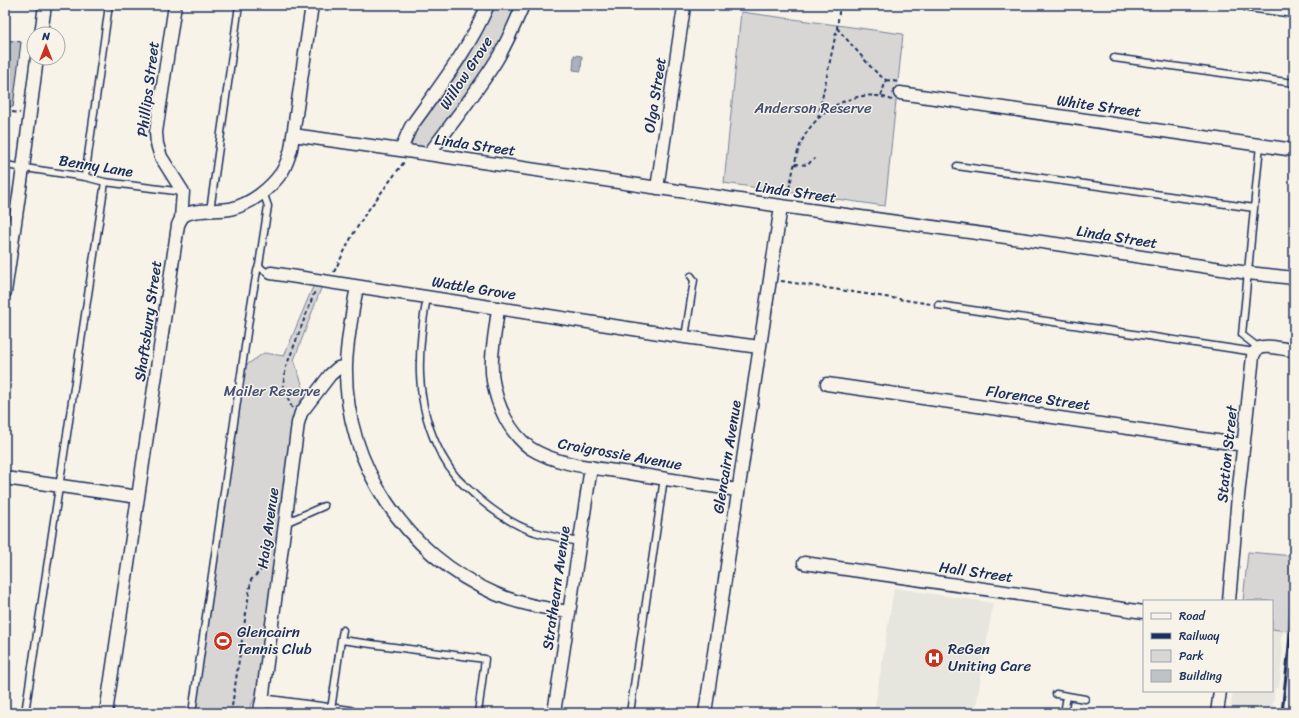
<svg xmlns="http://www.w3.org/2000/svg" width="1299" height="718" font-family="Sriracha,sans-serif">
	<rect width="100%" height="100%" fill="#f7f3e8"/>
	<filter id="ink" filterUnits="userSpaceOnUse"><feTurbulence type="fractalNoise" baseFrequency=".025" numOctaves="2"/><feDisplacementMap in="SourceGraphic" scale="8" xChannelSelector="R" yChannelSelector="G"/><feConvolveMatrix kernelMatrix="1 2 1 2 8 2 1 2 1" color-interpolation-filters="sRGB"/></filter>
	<g filter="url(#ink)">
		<path fill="#e6e5de" d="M894,588L993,603L975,713H874Z
			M1272,629L1285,630L1281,636V643L1283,648L1279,688H1275L1272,713H1230L1233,691H1272Z"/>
		<path fill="#d7d6d4" stroke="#798299" d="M492,5H518L487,69L430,144C424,148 420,149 412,146L410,140L411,135Z
			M741,12L903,34L885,206L724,183Z
			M315,282L323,283L294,360L305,393L297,407L294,417L256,696L247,713H193L245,366L264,353L284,356Z
			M1248,552L1294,556L1288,631L1272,629V601H1243Z"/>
		<path fill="#acb0b9" stroke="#727c95" d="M574,55L582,56L581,71L573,70Z"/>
		<path fill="#c0c3c5" stroke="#1b2f5e" d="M5,40L21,42L13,107L5,106Z"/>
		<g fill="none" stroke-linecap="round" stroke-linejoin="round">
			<g stroke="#1b2f5e" stroke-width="9">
				<path id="service" d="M1114,58L1294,83
					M5,165L85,177L105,182L183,192
					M957,166L1254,208
					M85,177L109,5
					M263,192L268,206L259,265C261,270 266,272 271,273
					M210,211L239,5
					M427,297C417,352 414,403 441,454C446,462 451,472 458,479C463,485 470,490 476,496C493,511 513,525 535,532C549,536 565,539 579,542
					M938,305L1255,352
					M685,337L694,280L691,276
					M1259,348L1242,335L1260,145
					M285,523L324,506
					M341,640L343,630
					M1056,694L1085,699
					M331,710L341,640L485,659L478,713
					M25,713L105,182
					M192,713L251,305L257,271L259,265
					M630,713L664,478
					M1064,713L1067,696"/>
			</g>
			<g stroke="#1b2f5e" stroke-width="15">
				<path id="minor" d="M175,5L156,132L157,144L161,157L183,192L181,218
					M1248,5L1294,11
					M41,34L45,5
					M900,93L1294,150
					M293,135L407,151L781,206L1056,244L1248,273L1294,278
					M401,150C405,141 407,133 412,125C440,86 469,49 488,5
					M429,154C452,123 476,93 496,61C507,43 515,24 523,5
					M657,188L684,7
					M271,273L685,337L759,347
					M357,287C352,313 347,339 346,365C344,464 406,555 496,594C519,604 544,608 569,612
					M5,292L23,168L37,58
					M498,308C496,330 489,359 493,381C497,406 509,432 530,448C558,466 598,468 630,473C666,479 702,485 738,490
					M827,384L1244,445
					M5,478L138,497
					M804,563L1144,612
					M1229,601L1238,496L1253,356C1254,353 1256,350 1259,348C1267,344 1285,350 1294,350
					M262,701L350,713
					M106,713L138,497L178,225C180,221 181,217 185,215C193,209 219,211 230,209C251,204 270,189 282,172C286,165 289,157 291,149L312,5
					M259,713L262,701L298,423L301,413L330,375L338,368L346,366
					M554,713L591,467
					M705,713L781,206
					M1217,713L1220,691"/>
			</g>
			<path stroke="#1b2f5e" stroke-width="2" stroke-dasharray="4 3" stroke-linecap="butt" d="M837,28L870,66L879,75L886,80L881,96
				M886,80L899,82
				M5,111L20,113
				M818,118L837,28L840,5
				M795,164L808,165L811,161L815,159
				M787,195C793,177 794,158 802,141C816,110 859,85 892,100
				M334,272L352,236L366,213L404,162
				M781,281L931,304
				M292,408L283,386L286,367L315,291
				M231,713L251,580L269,562
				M1289,713L1294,674"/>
			<use href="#service" stroke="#f7f3e8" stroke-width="6"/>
			<use href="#minor" stroke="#f7f3e8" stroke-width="12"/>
			<path stroke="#1b2f5e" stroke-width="3" d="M1282,713L1294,599
				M1293,713L1294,706"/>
		</g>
	</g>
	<defs>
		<g id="stadium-disc" transform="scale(1)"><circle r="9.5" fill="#c8321e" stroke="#f7f3e8"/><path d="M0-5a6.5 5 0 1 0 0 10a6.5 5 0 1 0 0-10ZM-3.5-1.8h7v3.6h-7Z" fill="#fff"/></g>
		<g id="hospital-disc" transform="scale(1)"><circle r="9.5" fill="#c8321e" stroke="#f7f3e8"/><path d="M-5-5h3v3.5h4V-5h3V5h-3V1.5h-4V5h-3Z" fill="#fff"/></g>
	</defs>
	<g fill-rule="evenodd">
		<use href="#stadium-disc" x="223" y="641"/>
		<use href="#hospital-disc" x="934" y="658"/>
	</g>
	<g text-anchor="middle" stroke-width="3" stroke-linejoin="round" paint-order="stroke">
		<g font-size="15" fill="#1b2f5e" stroke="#f7f3e8">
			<text transform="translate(466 73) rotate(-57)" y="5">Willow Grove</text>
			<text transform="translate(148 89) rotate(-83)" y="5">Phillips Street</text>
			<text transform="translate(655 95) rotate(-81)" y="5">Olga Street</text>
			<text transform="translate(1099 106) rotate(8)" y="5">White Street</text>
			<text transform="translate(475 145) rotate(8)" y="5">Linda Street</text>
			<text transform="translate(96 166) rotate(9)" y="5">Benny Lane</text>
			<text transform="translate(796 192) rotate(8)" y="5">Linda Street</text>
			<text transform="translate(1117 237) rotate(9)" y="5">Linda Street</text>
			<text transform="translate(474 288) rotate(9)" y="5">Wattle Grove</text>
			<text transform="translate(148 321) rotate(-82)" y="5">Shaftsbury Street</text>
			<text transform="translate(1038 398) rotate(8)" y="5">Florence Street</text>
			<text transform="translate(620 454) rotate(10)" y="5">Craigrossie Avenue</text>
			<text transform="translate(1227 454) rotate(-84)" y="5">Station Street</text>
			<text transform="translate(727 457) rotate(-81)" y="5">Glencairn Avenue</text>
			<text transform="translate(268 528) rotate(-82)" y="5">Haig Avenue</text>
			<text transform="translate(976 572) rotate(8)" y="5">Hall Street</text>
			<text transform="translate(556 588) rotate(-82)" y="5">Strathearn Avenue</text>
		</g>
		<g font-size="15" fill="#415076" stroke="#f7f3e8">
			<text x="813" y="113">Anderson Reserve</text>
			<text x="272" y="396">Mailer Reserve</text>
		</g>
		<g font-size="15" fill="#1b2f5e" stroke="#f7f3e8" text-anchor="start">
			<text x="237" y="637">Glencairn<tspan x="237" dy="17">Tennis Club</tspan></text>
			<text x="948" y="654">ReGen<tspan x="948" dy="17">Uniting Care</tspan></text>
		</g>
	</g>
	<rect width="1299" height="718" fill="none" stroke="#f7f3e8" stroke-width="20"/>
	<rect x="10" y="10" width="1279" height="698" fill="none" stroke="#1b2f5e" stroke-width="1.5" filter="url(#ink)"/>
	<rect x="1143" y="600" width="130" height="92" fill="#f7f3e8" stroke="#9fa5b1"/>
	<rect x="1151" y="613" width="20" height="6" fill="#f7f3e8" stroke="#9fa5b1"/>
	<text x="1179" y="620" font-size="12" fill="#1b2f5e">Road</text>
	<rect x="1151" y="633" width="20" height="6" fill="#1b2f5e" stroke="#9fa5b1"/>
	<text x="1179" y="640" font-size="12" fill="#1b2f5e">Railway</text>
	<rect x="1151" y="650" width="20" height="12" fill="#d7d6d4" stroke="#9fa5b1"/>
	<text x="1179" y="660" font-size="12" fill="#1b2f5e">Park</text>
	<rect x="1151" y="670" width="20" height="12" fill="#c0c3c5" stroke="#9fa5b1"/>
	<text x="1179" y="680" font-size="12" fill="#1b2f5e">Building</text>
	<g transform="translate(46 46)"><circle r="19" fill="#f7f3e8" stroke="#9fa5b1"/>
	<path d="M0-3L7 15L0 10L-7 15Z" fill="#c8321e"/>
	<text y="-6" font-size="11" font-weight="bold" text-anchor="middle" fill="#1b2f5e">N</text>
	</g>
</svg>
